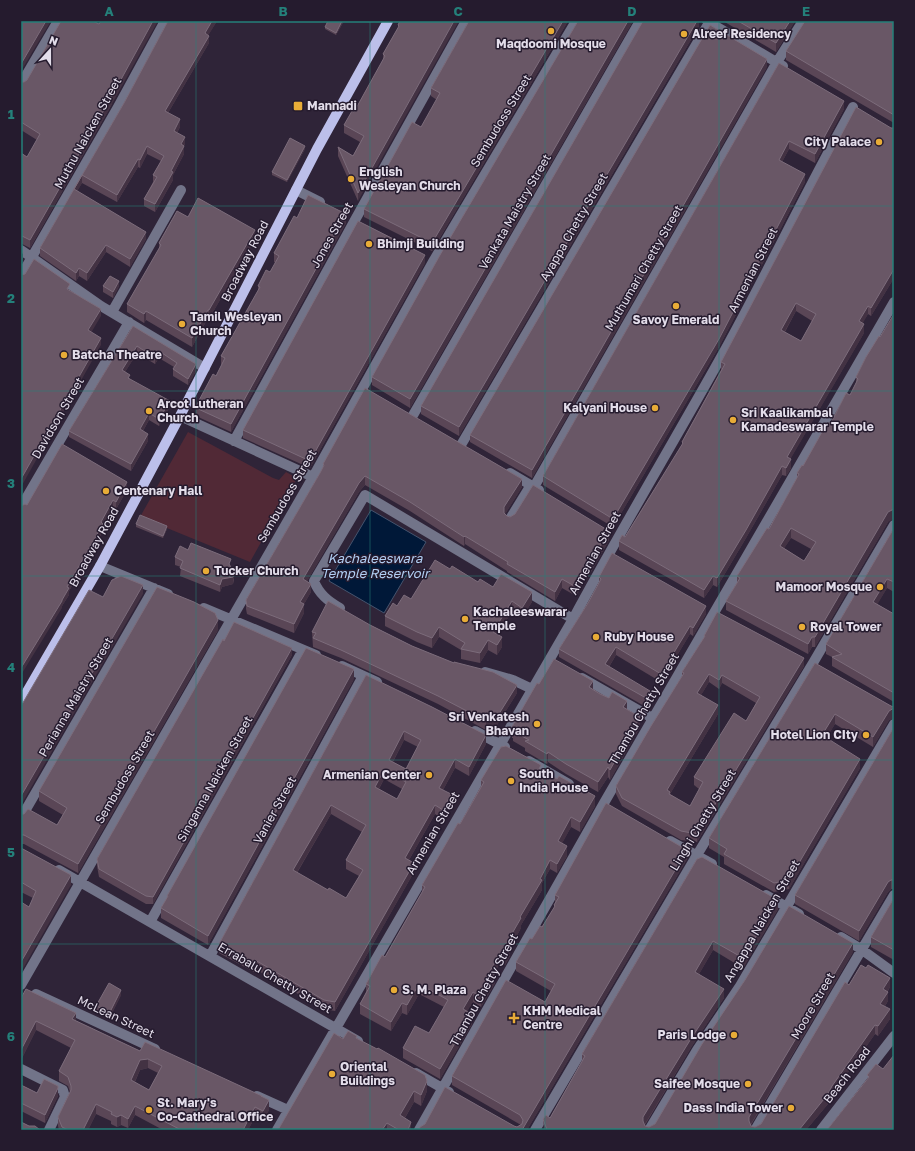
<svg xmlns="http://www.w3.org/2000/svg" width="915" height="1151" font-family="'Golos Text',sans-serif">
	<rect width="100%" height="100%" fill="#2f2438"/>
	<path fill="#512936" d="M188,432L273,478L279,480L286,472L297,478L250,562L140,517Z"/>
	<path fill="#001838" stroke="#44536d" d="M371,510L426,542L384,613L329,581Z"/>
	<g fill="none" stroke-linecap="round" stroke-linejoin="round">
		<path stroke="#727489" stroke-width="10" d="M707,21L783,66
			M21,84L58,21
			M296,190L320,202
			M21,250L101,306L205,368
			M21,276L118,107L165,21
			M112,312L181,190
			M180,416L313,477
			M412,417L640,21
			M234,441L355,220L466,21
			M461,445L710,21
			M510,473L539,490
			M534,487L777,62L803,21
			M21,507L129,322
			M510,519L531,485
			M100,566L168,594
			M204,608L316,655
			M340,608C328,601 319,594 314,581L365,495L573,619
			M342,666L377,682
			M485,672L513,680L532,689
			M582,678L654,719
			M475,731L505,747
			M529,761L569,784
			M21,818L154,588
			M670,841L712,864
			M59,870L358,1041
			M766,895L799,914
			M150,922L303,650
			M841,937L861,949L894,973
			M210,956L363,676
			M21,985L313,477L434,260L576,21
			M36,994L155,1049
			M21,1069L63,1090L65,1097L49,1130
			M416,1073L449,1092
			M257,1096L288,1110
			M277,1130L573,619C622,528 675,440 725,350C769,270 808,187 853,107
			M419,1130L604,803L894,302
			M535,1130L697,855L813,663L894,525
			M649,1130L697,1050L740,986L894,724
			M755,1130L894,895
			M821,1130L894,1036"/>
		<path stroke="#bcbfea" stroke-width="10" d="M21,702L100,566L180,416L317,149L388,21"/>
	</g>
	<path fill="#5a4656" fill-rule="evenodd" d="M168,21H217L208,35L209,43L168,113L180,127L177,133L185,144L184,146V154L173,175V180L155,212L144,206V199L153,182V175L161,161L147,154L140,168L138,167L117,202L82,183L77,191L146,239L130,267L106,252L87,281L79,276L76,281L40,256V248L124,103Z
		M344,21L336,35L325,29V27Z
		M400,21L358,201L338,156V147L353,156L360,142L344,133V125L354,112L383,60V54L398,28V25Z
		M469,21H568L432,251L364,217V209L421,127L437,100L431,96V88Z
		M578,21H633L410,408L372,385V377Z
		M699,21V26L459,436L421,414V406Z
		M723,21H795L776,52Z
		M894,21V123L786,60V51Z
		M779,63L844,109L815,163L789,149L782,162L805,182L719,347L613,527L543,485V476Z
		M767,67L532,478L470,442V435Z
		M21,82L112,104L30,248L22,244H21V153L27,157L37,140L21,130Z
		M891,128H894V278L871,316L868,314L862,323L864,333L790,459L791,468L786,476L782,475L746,538L717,587L713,585L704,598L619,550V541L625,537L682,445V442L721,370V362ZM796,311L812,321L801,341L785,332Z
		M305,149L287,182L272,175V172Z
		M188,217L255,239L209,319L208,318L192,347L146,320L144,323L127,312V304L159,249V243Z
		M297,218L346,223L231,432L196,416V406L216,376L222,365L221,364V356L258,291V286L270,272L276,263L274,262V253Z
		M425,263L310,468L243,438V430Z
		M103,286H119L113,298L103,292Z
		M133,326L196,371L188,385L173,376V369L174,367L159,358L155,364L137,353L125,372L130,379L170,407L159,426L149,420L143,431L148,441L131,471L69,437V431Z
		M866,357L888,522L815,647H812L808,654L726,610V601L737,583V576L769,529L797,478V473L803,466L831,423L850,395L856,384V377ZM791,538L811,549L804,561L784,548Z
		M323,464L522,487L505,514L507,516L609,540L587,579L586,578L576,596L562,588L555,601L507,572V571L465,544L464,546L410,511L365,485L359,492L307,581L311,592L304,604V613L294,633L247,614L246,609V600L323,468Z
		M127,490L116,509L113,508L103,525V531L69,591V595L62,606V608L27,505Z
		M136,524L167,529L163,538L136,527Z
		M894,528V592L887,588L877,604L894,614V702L832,666V657L826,654V644Z
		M175,557L231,567L234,580L233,584L222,587L220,592L180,576L181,567L175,565Z
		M450,569L478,582L532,602L522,617L512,611L498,634L502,647L497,655L488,650L480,663L461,659V650L439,637L432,648L417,642L385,626V616L397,606L411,599Z
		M599,577L706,614L693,636L690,634L661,682L616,655L609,667L650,700L646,707L559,657V649L588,603L599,583Z
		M370,625L412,646L517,693L497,725L486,730L438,704L341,658L313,647L312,632Z
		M218,630L78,873L24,844H21V814L57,825L63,815L39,801V791Z
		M704,636L804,666L697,842L681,840L622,806L616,794V786L682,676V672L704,638ZM709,682L719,689L722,683L756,703L746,721L694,777V785L699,789L690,806L670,794L718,714L701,695Z
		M224,641L292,655L153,904H146L99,877L97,866V859Z
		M815,663L891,706L894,707V718L889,720L873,747L835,724L826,738L860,768L789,889L774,892L724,864V857L709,848V838Z
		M366,675L486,744L469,776L455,768L443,790L451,803L443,819L435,814L409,860L414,872L335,1011L324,1009L255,969L254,972L219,953V944ZM404,740L418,747L406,769L393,762ZM384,779L402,789L397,799L379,789ZM331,814L362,832L346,860V869L359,876L346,898L328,890L297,873Z
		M354,679L208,945L161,918V908L167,899V896Z
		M539,684L593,689L627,709L640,727L610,780L608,777L598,792L566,774L548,762L547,764L525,751V748L513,741V738H512V727Z
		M894,727V889H891L888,892L859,941L795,904V895Z
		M541,770L595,806L580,832L571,827L562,843L567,856L557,873L550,869L542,883V890L521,925V928L510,948V956L505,965L501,962L494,973L495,983L481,1007L473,1002L467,1011L472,1024L440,1079L403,1058V1048L429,1033L444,1007L419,994L407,1015L402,1013L391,1031L360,1014V1004L366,992V984L385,957L422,893V885L460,824L481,786V780Z
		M21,848L71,885L29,907L33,898L21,892Z
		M687,859L527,1130L514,1126L517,1127L521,1125L452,1085V1076L545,1002L551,991L516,971V962L532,939L542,927L554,908V905L555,903V895Z
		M697,859L778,909L743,968L713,950L699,974L724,998L692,1046L645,1125V1126L649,1127L655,1124L853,952L751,1125V1126L755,1127L761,1124L849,985L890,987L888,991V1001L885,1006L890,1019L878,1036L875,1034L832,1095L828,1104L806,1130H544L543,1119L550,1118L582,1062V1054Z
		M894,898V960L871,947V937Z
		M121,995L110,1017L96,1011V1006Z
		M21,998L76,1021L140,1051L262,1097L269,1110L263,1121L255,1117L248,1130H163L135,1115L128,1128L121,1125L117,1127L111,1124V1121L96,1114L88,1130H59L58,1126V1117L70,1092L68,1086L59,1081V1071L71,1048L36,1030L21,1060ZM148,1068L158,1073L149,1090L135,1082L140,1070Z
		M357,1038L427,1091L421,1106L414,1102L405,1118L411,1130H278L343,1039Z
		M21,1085L37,1093L58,1096L45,1123L21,1111Z"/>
	<path fill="#433243" d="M46,21H51L21,71V64Z
		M153,21H158L112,104L30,248V240Z
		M212,21H217L205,41V33Z
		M342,21H344L336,35V33Z
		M454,21H459L358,201V193Z
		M563,21H568L432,251V243Z
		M628,21H633L410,408V399Z
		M697,21H699V26L459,436V427Z
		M790,21H795L776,52V43Z
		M209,36V43L165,118V111Z
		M767,59V67L532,478V470Z
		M844,101V109L815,163V154Z
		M180,119V127L174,138V131Z
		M185,137V144L181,152V144Z
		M789,141V149L779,168V160Z
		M147,146V154L140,168V160Z
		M184,146V154L173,175V180L155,212V204L171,171Z
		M305,146V149L287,182V180Z
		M138,159V167L117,202V195Z
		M805,174V182L719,347L613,527V519Z
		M82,175V183L74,197V189Z
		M346,214V223L231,432V424Z
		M255,230V239L209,319V310Z
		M146,232V239L130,267V259Z
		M106,245V252L87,281V273Z
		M23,252V259L21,263V255Z
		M425,255V263L310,468V461Z
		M79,268V276L76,281V273Z
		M894,269V278L871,316V308Z
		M119,281V286L113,298V292Z
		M796,303V311L781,338V330Z
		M868,306V314L859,330V321Z
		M101,309V316L88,338V330Z
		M208,310V318L192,347V338Z
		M146,311V320L144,323V314Z
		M864,324V333L856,347L787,465V457Z
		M101,338V345L21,487V479Z
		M137,346V353L122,377V370Z
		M159,351V358L155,364V358Z
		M196,364V371L188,385V379Z
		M170,401V407L159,426V419Z
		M149,413V420L140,436V429Z
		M148,434V441L131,471V464Z
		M791,459V468L786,476V468Z
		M782,466V475L746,538L717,587V578Z
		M365,476V485L359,492L303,588V579L359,483Z
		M522,479V487L504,516V507Z
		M127,482V490L116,509V502Z
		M113,500V508L103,525V531L69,591V595L62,606V608L21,675V668L62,600L67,587L101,522Z
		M894,509V519L888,522L815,647V637L888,512Z
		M167,526V529L163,538V536Z
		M791,528V538L780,555V546Z
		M609,531V540L587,579V570Z
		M465,536V544L464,546V537Z
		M586,570V578L576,596V587Z
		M234,572L233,584L222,587L220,592V585L222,579Z
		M713,576V585L704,598V590Z
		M562,579V588L555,601V592Z
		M887,579V588L873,612V602Z
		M311,584V592L300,611V602Z
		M143,585V594L21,805V796Z
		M532,592V602L522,617V608Z
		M512,601V611L493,641V632Z
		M304,604V613L294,633V624Z
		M706,606V614L693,636V628Z
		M218,620V630L78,873V864Z
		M690,626V634L661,682V674Z
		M439,627V637L432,648V638Z
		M502,637V647L497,655V645Z
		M812,637V647L808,654V644Z
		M488,640V650L480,663V653Z
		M616,647V655L605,673V664Z
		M292,648V655L153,904V897Z
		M804,658V666L697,842V834Z
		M354,669V679L208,945V936Z
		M709,674V682L697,702V693Z
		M722,675V683L719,689V680Z
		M593,681V692L589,687Z
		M517,685V693L497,725L486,730V721Z
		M650,691V700L646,707V698Z
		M627,701V711L623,707Z
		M718,705V714L670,794V800L667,790Z
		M894,708V718L889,720L873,747V737L889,711Z
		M835,714V724L822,745V735Z
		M640,717V727L610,780V770Z
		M404,731V740L389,769V760Z
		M486,735V744L469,776V767Z
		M548,752V762L547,764V754Z
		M455,759V768L439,797V788Z
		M860,759V768L789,889V880Z
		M608,767V777L598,792V782Z
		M384,770V779L375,796V787Z
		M451,794V803L443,819V810Z
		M595,796V806L580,832V822Z
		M331,805V814L293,879V870Z
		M435,805V814L405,867V858Z
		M571,817V827L558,851V841Z
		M567,846V856L557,873V864Z
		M687,850V859L527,1130H522Z
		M550,860V869L542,883V890L521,925V928L510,948V956L505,965V955L506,944Z
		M414,863V872L335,1011V1002Z
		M71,875V885L21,972V962Z
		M891,880V889L888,892L859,941V931L888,882Z
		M778,900V909L743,968V958Z
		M713,941V950L695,981V972Z
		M853,943V952L749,1127V1117Z
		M501,952V962L490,980V971Z
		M255,960V969L254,972V963Z
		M495,973V983L481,1007V997Z
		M890,978V987L883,998V989Z
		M419,984V994L407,1015V1005Z
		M724,989V998L692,1046L643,1127V1117L692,1037Z
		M121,990V995L110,1017V1012Z
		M473,992V1002L463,1018V1009Z
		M888,992V1001L880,1013V1004Z
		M402,1003V1013L391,1031V1022Z
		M890,1009V1019L878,1036V1026Z
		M76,1013V1022L72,1019Z
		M472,1014V1024L440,1079V1069Z
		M36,1021V1030L21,1060V1050Z
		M875,1025V1034L832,1095L828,1104L806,1130H799L832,1086Z
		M148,1059V1068L140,1070L131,1090V1080L140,1060Z
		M427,1081V1091L421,1106V1095Z
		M58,1088V1096L45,1123V1115Z
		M414,1091V1102L400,1126V1115Z
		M269,1100V1110L263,1121V1111Z
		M96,1104V1114L88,1130H83Z
		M135,1106V1115L128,1128V1119Z
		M255,1107V1117L248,1130H243Z
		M121,1115V1125L117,1127V1117Z
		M411,1122V1130H408Z
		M387,1123V1130H382Z"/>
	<path fill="#695766" stroke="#7c6c7b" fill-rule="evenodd" d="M21,21H46L21,64Z
		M61,21H93L99,24L101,21H153L112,96L30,240L22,236H21V153L27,157L40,134L21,122V123V82H24L27,80Z
		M168,21H212L205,33L209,36L165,111L180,119L174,131L185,137L181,144L184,146L171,171L173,172L155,204L144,199L157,177L153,175L164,156L147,146L140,160L138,159L117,195L82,175L74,189L124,103Z
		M328,21H342L336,33L325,27Z
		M400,21H454L358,193L338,147L353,156L364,136L344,125L352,111L354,112L385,56L383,54L399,26L398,25Z
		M469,21H563L432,243L364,209L412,122L421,127L440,93L431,88Z
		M578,21H628L410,399L372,377L440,255Z
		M643,21H697L459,427L421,406Z
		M738,21H790L776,43Z
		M805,21H894V115L786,51Z
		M710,25L767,59L532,470L470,435Z
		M779,63L844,101L815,154L789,141L779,160L805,174L719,339L613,519L543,476Z
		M856,107L891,128H894V269L871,308L868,306L859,321L864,324L787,457L791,459L786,468L782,466L746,530L717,578L713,576L704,590L619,541L622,535L625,537L683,443L682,442L725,364L721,362ZM796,303L816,314L801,341L781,330Z
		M290,138L305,146L287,180L272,172Z
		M74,189L146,232L130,259L106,245L87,273L79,268L76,273L40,248Z
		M308,195L346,214L231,424L196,408V406L213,374L216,376L225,358L221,356L260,287L258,286L266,270L270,272L279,256L274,253L294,216L297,218Z
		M198,198L255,230L209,310H208L192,338L146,311L144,314L127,304L161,245L159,243L177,211L188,217Z
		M358,221L425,255L310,461L243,430Z
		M21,250L23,252L21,255Z
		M34,259L70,284L67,289L101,309L88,330L101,338L21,479V275L25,274Z
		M110,276L119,281L113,292L103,286Z
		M894,314V509L888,512L815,637H812L808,644L726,601L740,578L737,576L767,528L769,529L799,474L797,473L802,465L803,466L827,423H831L846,393L850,395L858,379L856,377L866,357L879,336L880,337ZM791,528L816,542L804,561L780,546Z
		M133,326L196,364L188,379L173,369L177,363L159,351L155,358L137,346L122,370L130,375L128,378L170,401L159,419L149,413L140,429L148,434L131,464L69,431Z
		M365,388L522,479L504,507V513L507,516L510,517L515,514L533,485L609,531L587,570H586L576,587L562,579L555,592L507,564L508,562L465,536L464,537L410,502L365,476L359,483L303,579L311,584L300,602L304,604L294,624L247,606L246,600L320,473L324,465L323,464Z
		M62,444L127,482L116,502L113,500L101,522L103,524L67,587L69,588L62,600V601L21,668V506L25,504L27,505Z
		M140,515L167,526L163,536L136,524Z
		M894,528V582L887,579L873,602L894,614V693L832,657L842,654L826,644Z
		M191,543L231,559L229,564L234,572L233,577L222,579L220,585L180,568L183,561L175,557L180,546L188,550Z
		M612,553L706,606L693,628L690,626L661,674L616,647L605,664L650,691L646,698L559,649L588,603L601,579L599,577Z
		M435,560L450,569L452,566L478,582L480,579L493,587L501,574L532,592L522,608L512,601L493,632L502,637L497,645L488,640L480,653L461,649L465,643L439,627L432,638L417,632L385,616L393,603L397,606L404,595L411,599Z
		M121,576L143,585L21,796V706L89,590L103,597L112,580Z
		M157,587L194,602L215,613L218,620L78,864L24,835H21V814H24L28,809L57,825L67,808L39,791Z
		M328,601L370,625L412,646L454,663V662L493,672L517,685L497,717L486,721L438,696L341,650L313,638L316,633L312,632Z
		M717,612L804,658L697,834L681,831L622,798L616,786L651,726L684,673L682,672L705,636H704ZM709,674L719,680L722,675L760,697L746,721L734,713L694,777L703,782L690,806L669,794L670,792L667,790L718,705L697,693Z
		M234,622L292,648L153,897L146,896L99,869L97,859L223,639L224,641Z
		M306,648L354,669L208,936L161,908L168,896H167Z
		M554,659L593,681L589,687L600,694L609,698L612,692L627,701L623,707L640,717L610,770L608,767L598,782L566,764L548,752L547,754L525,741L529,740L513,731L514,729L512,727L514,723L537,683L539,684Z
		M815,663L891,706L894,707V708L889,711L873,737L835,714L822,735L860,759L789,880L774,883L724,854L727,849L709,838Z
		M366,675L432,707L486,735L469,767L455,759L439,788L451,794L443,810L435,805L405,858L414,863L335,1002L324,1000L255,960L254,963L219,944ZM404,731L421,740L406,769L389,760ZM384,770L406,782L397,799L375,787ZM331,805L366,825L346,860L363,870L346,898L329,888L328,890L293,870Z
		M894,727V880H891L888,882L859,931L795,895Z
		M506,746L541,765L539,769L557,779L559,776L595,796L580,822L571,817L558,841L567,846L557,864L550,860L540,879L542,880L520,917L521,918L506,944L510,946L505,955L501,952L490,971L495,973L481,997L473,992L463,1009L472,1014L440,1069L403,1048L415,1026L429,1033L448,1000L419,984L407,1005L402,1003L391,1022L360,1004L370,986L366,984L382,955L385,957L425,887L422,885L458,823L460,824L484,782L481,780L501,747Z
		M606,803L687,850L522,1130H419L420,1127L425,1124L445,1087L514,1126L517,1127L522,1124L523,1120L520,1115L452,1076L506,980L545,1002L555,984L516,962L530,938L532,939L540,926L542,927L555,906L554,905L559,897L555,895Z
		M21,848L71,875L21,962V902L29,907L36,891L21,882Z
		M702,857L778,900L743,958L713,941L695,972L724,989L692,1037L643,1117V1121L645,1126L649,1127L655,1124L702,1044L745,980L789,906L853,943L749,1117V1121L751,1126L755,1127L761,1124L845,982L849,985L861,965L866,968L868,965L890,978L883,989L888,992L880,1004L890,1009L878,1026L875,1025L832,1086L828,1094L799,1130H547L543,1119L546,1115L550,1118L585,1056L582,1054L697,859Z
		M894,898V950L871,937Z
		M109,983L121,990L110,1012L96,1006Z
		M26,989L76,1013L72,1019L140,1051L145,1042L262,1096H261L269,1100L263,1111L255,1107L243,1130H181L135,1106L128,1119L121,1115L117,1117L111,1114L112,1112L96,1104L83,1130H68L62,1127L58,1117L71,1090V1086L68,1077L59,1071L75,1040L36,1021L21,1050V998ZM148,1059L162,1066L149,1090L131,1080L140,1060Z
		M348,1031L357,1036L356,1038L377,1049L378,1048L425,1075L427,1081L421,1095L414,1091L400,1115L411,1122L408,1130H399L387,1123L382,1130H278L334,1033L343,1039Z
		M894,1055V1130H827L869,1077L867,1075L876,1064L883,1069Z
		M44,1079L58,1086V1088L45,1115L21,1103V1085L37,1093Z
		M21,1122L29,1126H35L40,1130H21Z"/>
	<path fill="none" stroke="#24807a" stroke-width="1" stroke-opacity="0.55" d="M196,21V1130M370,21V1130M545,21V1130M719,21V1130M21,206H894M21,391H894M21,576H894M21,760H894M21,944H894"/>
	<g fill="#e8ac37" stroke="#251b2e" stroke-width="1.5">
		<circle cx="551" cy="31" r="4"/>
		<circle cx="684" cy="34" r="4"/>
		<rect x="293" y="101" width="10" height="10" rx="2"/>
		<circle cx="879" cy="142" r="4"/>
		<circle cx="351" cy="179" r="4"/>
		<circle cx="369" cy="244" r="4"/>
		<circle cx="676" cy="306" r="4"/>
		<circle cx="182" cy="324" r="4"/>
		<circle cx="64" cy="355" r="4"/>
		<circle cx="655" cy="408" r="4"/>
		<circle cx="149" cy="411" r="4"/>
		<circle cx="733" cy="420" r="4"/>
		<circle cx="106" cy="491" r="4"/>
		<circle cx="206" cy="571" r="4"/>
		<circle cx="880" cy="587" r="4"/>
		<circle cx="465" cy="619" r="4"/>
		<circle cx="802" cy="627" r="4"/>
		<circle cx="596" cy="637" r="4"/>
		<circle cx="537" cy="724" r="4"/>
		<circle cx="866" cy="735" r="4"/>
		<circle cx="429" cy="775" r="4"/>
		<circle cx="511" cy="781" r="4"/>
		<circle cx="394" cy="990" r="4"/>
		<path d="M512 1012h4v4h4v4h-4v4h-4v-4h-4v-4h4z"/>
		<circle cx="734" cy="1035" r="4"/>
		<circle cx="332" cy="1074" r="4"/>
		<circle cx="748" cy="1084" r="4"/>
		<circle cx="791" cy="1108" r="4"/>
		<circle cx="149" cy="1110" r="4"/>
	</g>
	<g text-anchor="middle" stroke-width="3" stroke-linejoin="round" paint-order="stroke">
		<g font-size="12" font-weight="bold" fill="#e3ddea" stroke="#251b2e" text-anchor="start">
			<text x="692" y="38">Alreef Residency</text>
			<text x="551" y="48" text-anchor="middle">Maqdoomi Mosque</text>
			<text x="307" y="110">Mannadi</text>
			<text x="871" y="146" text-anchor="end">City Palace</text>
			<text x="359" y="176">English<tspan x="359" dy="14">Wesleyan Church</tspan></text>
			<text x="377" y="248">Bhimji Building</text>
			<text x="190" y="321">Tamil Wesleyan<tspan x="190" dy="14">Church</tspan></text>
			<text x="676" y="324" text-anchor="middle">Savoy Emerald</text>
			<text x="72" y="359">Batcha Theatre</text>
			<text x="157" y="408">Arcot Lutheran<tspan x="157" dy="14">Church</tspan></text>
			<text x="647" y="412" text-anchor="end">Kalyani House</text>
			<text x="741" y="417">Sri Kaalikambal<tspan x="741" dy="14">Kamadeswarar Temple</tspan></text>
			<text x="114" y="495">Centenary Hall</text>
			<text x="214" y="575">Tucker Church</text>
			<text x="872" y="591" text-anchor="end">Mamoor Mosque</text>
			<text x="473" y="616">Kachaleeswarar<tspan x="473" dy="14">Temple</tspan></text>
			<text x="810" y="631">Royal Tower</text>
			<text x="604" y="641">Ruby House</text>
			<text x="529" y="721" text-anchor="end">Sri Venkatesh<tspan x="529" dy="14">Bhavan</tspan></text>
			<text x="858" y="739" text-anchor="end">Hotel Lion CIty</text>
			<text x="519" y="778">South<tspan x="519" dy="14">India House</tspan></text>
			<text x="421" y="779" text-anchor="end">Armenian Center</text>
			<text x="402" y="994">S. M. Plaza</text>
			<text x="523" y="1015">KHM Medical<tspan x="523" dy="14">Centre</tspan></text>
			<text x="726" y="1039" text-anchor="end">Paris Lodge</text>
			<text x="340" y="1071">Oriental<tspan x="340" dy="14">Buildings</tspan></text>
			<text x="740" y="1088" text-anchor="end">Saifee Mosque</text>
			<text x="157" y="1107">St. Mary's<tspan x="157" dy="14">Co-Cathedral Office</tspan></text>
			<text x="783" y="1112" text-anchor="end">Dass India Tower</text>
		</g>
		<g font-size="12" fill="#e3ddea" stroke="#251b2e">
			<text transform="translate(501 121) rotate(-59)" y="4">Sembudoss Street</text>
			<text transform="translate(88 133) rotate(-61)" y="4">Muthu Naicken Street</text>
			<text transform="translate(515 212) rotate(-60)" y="4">Venkata Maistry Street</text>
			<text transform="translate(574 227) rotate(-60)" y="4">Ayappa Chetty Street</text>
			<text transform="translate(332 235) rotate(-61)" y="4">Jones Street</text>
			<text transform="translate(245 261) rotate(-63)" y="4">Broadway Road</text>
			<text transform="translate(644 268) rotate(-60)" y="4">Muthumari Chetty Street</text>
			<text transform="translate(753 270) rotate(-63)" y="4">Armenian Street</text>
			<text transform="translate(58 418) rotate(-60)" y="4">Davidson Street</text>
			<text transform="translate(287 496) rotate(-60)" y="4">Sembudoss Street</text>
			<text transform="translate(94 547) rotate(-61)" y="4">Broadway Road</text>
			<text transform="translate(595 553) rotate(-61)" y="4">Armenian Street</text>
			<text transform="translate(76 697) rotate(-60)" y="4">Perianna Maistry Street</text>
			<text transform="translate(644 709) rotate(-60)" y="4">Thambu Chetty Street</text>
			<text transform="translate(125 777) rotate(-60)" y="4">Sembudoss Street</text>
			<text transform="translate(215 779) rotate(-61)" y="4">Singanna Naicken Street</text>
			<text transform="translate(275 810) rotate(-61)" y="4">Vanier Street</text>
			<text transform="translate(703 820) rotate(-59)" y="4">Linghi Chetty Street</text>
			<text transform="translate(433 833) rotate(-60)" y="4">Armenian Street</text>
			<text transform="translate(762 921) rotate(-60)" y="4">Angappa Naicken Street</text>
			<text transform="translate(275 978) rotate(30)" y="4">Errabalu Chetty Street</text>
			<text transform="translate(484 990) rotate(-61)" y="4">Thambu Chetty Street</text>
			<text transform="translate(813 1006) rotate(-60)" y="4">Moore Street</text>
			<text transform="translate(116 1017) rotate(25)" y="4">McLean Street</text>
			<text transform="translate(847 1075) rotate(-52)" y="4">Beach Road</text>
		</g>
		<g font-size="13" font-style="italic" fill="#b1cef3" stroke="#251b2e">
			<text x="375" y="563">Kachaleeswara<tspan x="375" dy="15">Temple Reservoir</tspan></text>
		</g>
	</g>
	<rect width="915" height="1151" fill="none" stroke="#251b2e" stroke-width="44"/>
	<g transform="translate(50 50) rotate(21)" stroke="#251b2e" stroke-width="3" paint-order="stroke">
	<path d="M0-3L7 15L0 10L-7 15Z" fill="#e3ddea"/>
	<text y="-6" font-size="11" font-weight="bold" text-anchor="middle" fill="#e3ddea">N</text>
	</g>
	<rect x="22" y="22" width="871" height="1107" fill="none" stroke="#24807a" stroke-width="1.5"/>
	<g font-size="13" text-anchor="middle" font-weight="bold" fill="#24807a">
		<text x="109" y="16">A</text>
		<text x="283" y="16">B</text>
		<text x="458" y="16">C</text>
		<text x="632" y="16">D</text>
		<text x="806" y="16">E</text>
		<text x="11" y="119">1</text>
		<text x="11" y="303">2</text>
		<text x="11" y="488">3</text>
		<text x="11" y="672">4</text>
		<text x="11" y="857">5</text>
		<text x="11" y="1041">6</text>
	</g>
</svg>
